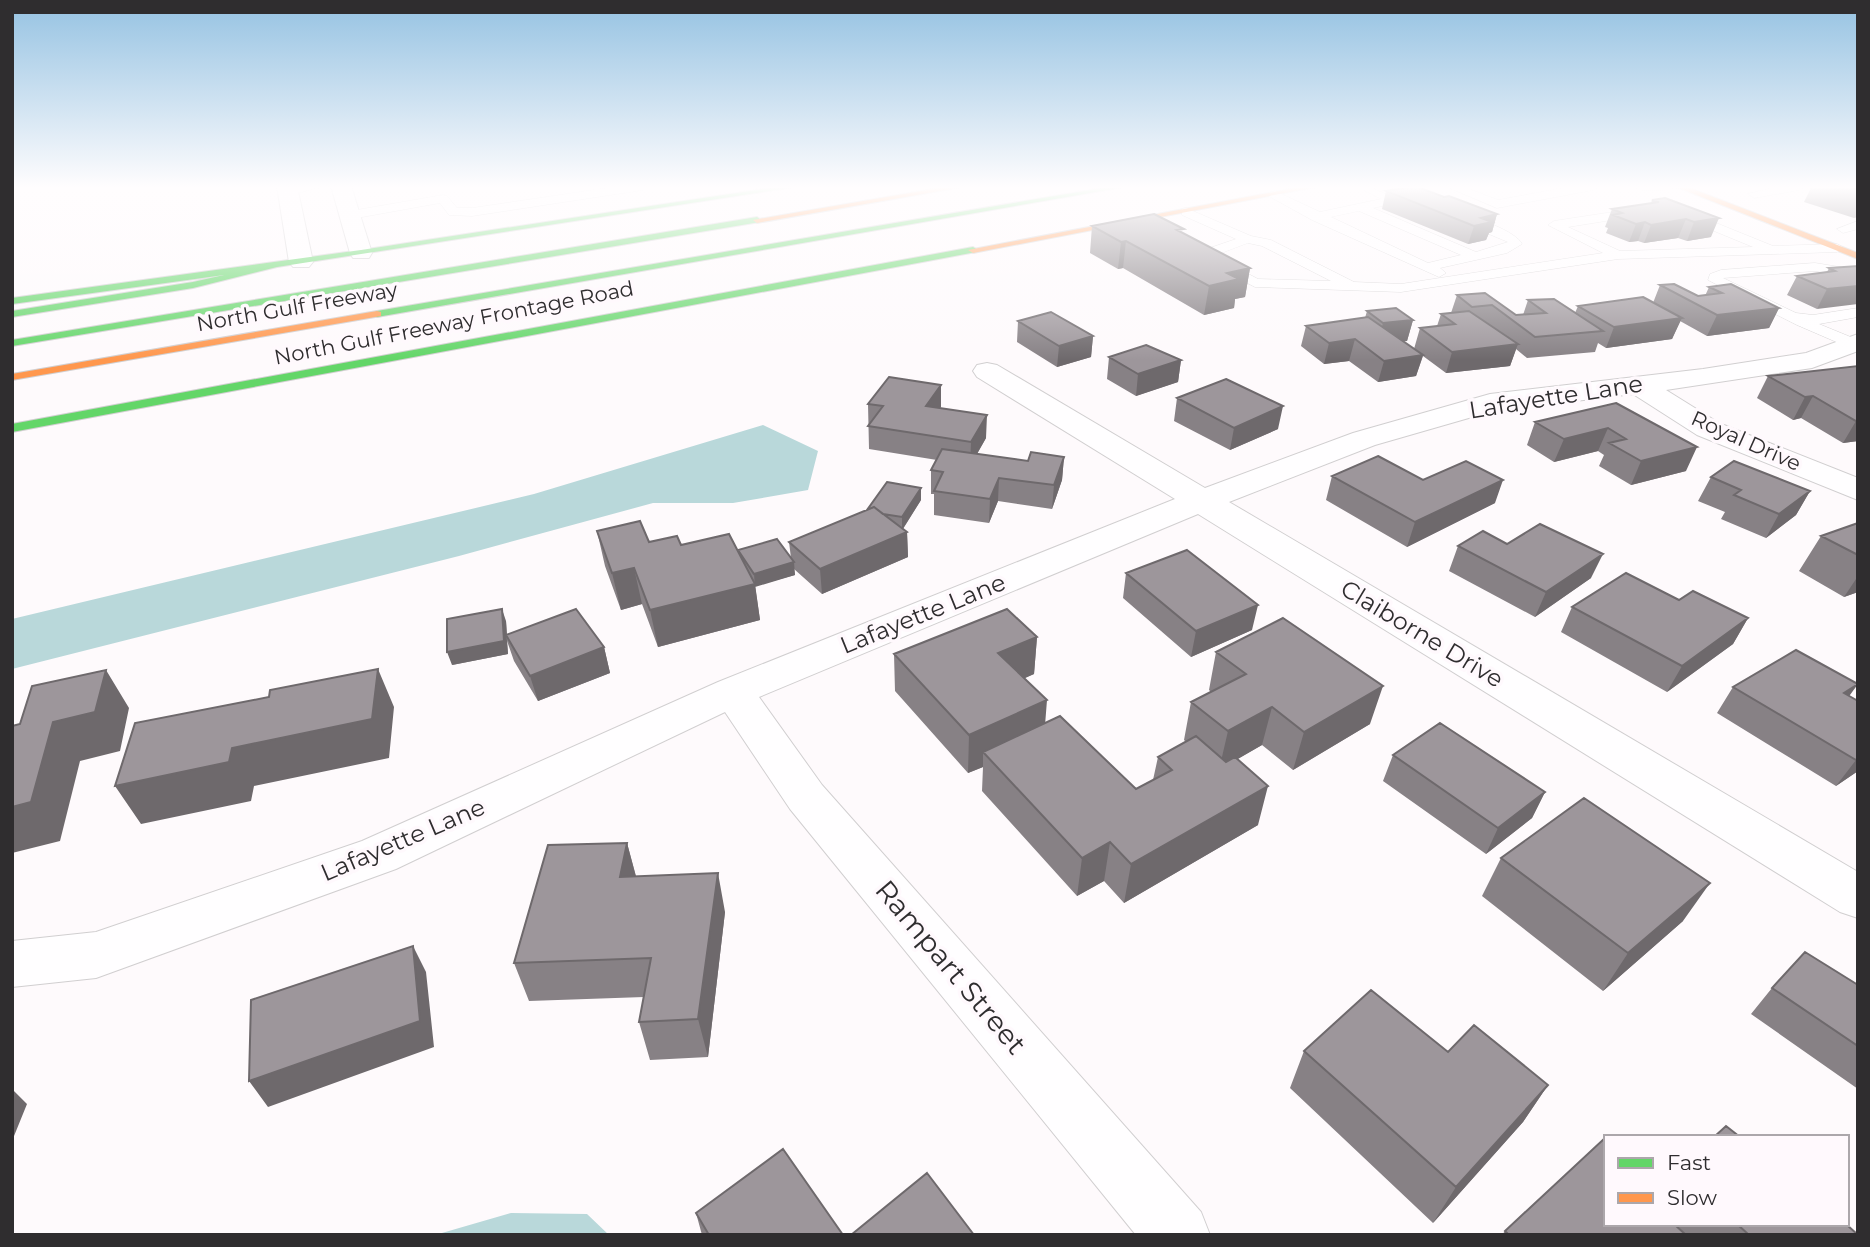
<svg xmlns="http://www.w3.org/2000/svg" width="1870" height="1247" font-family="Montserrat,sans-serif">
	<rect width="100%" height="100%" fill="#fefafc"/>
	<path fill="#b9d8da" d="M763,425L818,451L808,490L733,503H653L459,556L12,669V619L534,494Z
		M511,1213L587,1214L609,1235H435Z"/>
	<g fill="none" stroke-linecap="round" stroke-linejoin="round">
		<g stroke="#d1cfd0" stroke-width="1">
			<path id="lane" d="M299,186H325L289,195L283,191Z
				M621,186H649L643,190L472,216L449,215L440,203L351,219L345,215L351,211L443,195L447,196L457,208H472Z
				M1356,186C1374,185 1381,195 1395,196C1403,196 1408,194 1417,196V202L1405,201L1373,208L1476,252L1508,242L1460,222V216C1473,215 1517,232 1522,244L1507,253L1440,268L1446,273L1439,277L1312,220L1265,194L1275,191L1320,212L1381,199ZM1359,211L1461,255L1428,263L1331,217Z
				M1445,186H1461L1498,200L1575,186H1599L1593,190L1497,208Z
				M1629,186H1677C1667,192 1639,192 1629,186Z
				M1780,186H1805L1799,190L1754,198L1748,194Z
				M1186,208L1251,236L1271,240L1354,282L1401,284L1603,253L1548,225L1554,221L1639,208L1643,209V215L1568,227L1620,251L1753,247L1685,219L1683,216L1689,212L1773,246L1837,244L1844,248L1837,252L1618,259L1401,292L1255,287L1198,258V252L1236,239L1182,215V209ZM1248,243L1262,246L1331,281L1258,279L1214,256Z
				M1858,221V229L1843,233L1837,229Z
				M1815,263L1858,270V278L1815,271L1723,278L1796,313L1813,315L1858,308V317L1819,324L1858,340V348L1848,347L1797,325L1708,280L1710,274L1721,270Z"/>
		</g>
		<g stroke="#d1cfd0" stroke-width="2">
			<path id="street" d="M277,186H297L313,262L309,267H293L289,262Z
				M331,186H351L372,253L369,258H353L350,253Z
				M1858,334V351L1812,368L1666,390L1719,423L1858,478V500L1697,435L1633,394L1493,411L1375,445L1229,502L1858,872V918L1840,912L1198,514L759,697L822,785L1201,1212L1210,1235H1136L790,809L725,712L396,869L96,978L12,987V941L96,932L362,841L718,682L1175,499L977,377L973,371L977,365L987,363L997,365L1205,488L1353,433L1490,394L1703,369L1806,353Z"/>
		</g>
		<g stroke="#d1cfd0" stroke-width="2">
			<path id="fast" d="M782,186H801L277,267L193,288L12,317V311L193,282L224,275L12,304V298L361,250Z
				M1113,186H1130L377,317L372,314L377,311Z
				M757,217L761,220L760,222L12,346V340Z
				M973,247L978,250L976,252L12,432V424Z"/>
		</g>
		<g stroke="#d1cfd0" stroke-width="2">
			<path id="slow" d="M950,186H968L757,223L753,220Z
				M1305,186H1321L973,253L968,250Z
				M1674,186H1685L1858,253V259Z
				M377,311L381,312V316L12,380V374Z"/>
		</g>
		<use href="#lane" fill="#fffeff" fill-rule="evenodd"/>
		<use href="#street" fill="#fffeff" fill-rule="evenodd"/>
		<use href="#fast" fill="#63d668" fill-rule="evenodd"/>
		<use href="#slow" fill="#ff974d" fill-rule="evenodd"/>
	</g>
	<path fill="#878185" d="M1812,186H1858V217L1854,218L1804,202Z
		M1386,191L1444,197L1497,214L1492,232L1489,233L1486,240L1468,244L1382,209Z
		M1665,198L1711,237L1687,241L1678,238L1644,243L1638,241L1629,242L1606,233L1608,228L1605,227L1612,209L1651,203L1652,200Z
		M1092,226L1184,234L1250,268L1245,297L1235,299L1234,308L1204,315L1123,268L1118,269L1090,253Z
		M1858,266L1817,309L1787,295L1797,276L1827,272L1829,268Z
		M1660,285L1698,296H1705L1709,287L1779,308L1769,328L1707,336L1680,321L1672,339L1606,348L1598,343L1595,352L1527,358L1516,349L1510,366L1446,373L1423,356L1416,376L1378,382L1349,361L1324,364L1301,346L1306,326L1365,318L1367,311L1413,320L1407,341H1403L1414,349L1420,328L1437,326L1441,314L1451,313L1457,295L1485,293L1516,315H1523L1528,300L1575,313L1578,306L1653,303Z
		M1018,321L1093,336L1091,357L1057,367L1017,342Z
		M1109,357L1181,360L1178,382L1136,396L1107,379Z
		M1858,366V441L1843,443L1801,418L1793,420L1757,398L1768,376Z
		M941,385L940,408L986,438L977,454L1028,461L1064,457L1062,480L1052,509L998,501L989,523L934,515V494H931V470L937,460L869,449L868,404Z
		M1177,398L1278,429L1230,450L1174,421Z
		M1616,403L1686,471L1631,485L1599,466L1604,455L1598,451L1554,462L1527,445L1535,422Z
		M1332,476L1423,480L1495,503L1407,547L1326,500Z
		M1711,477L1810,491L1796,515L1766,538L1721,519L1725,512L1698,501Z
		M921,500L903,529L907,532L908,557L822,594L794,569L795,575L755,586L760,620L658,647L642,604L621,610L605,566L597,531L649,542L738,551L791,558L789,542Z
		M1858,523V592L1844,597L1799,571L1821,536Z
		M1507,544L1591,578L1535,617L1449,571L1458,546Z
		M1126,573L1252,630L1191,657L1123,598Z
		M1679,600L1748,618L1733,644L1667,692L1561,632L1572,607Z
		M506,621L507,635L604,647L610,673L538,701L514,661L507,641L508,654L452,665Z
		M1037,637L1034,674L1024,678L1045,723L1136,789L1153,780L1158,757L1186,742L1184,740L1191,702L1211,692L1209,690L1216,652L1370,724L1293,770L1262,745L1237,759L1258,825L1124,903L1104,881L1077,896L982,791L983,767L968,773L895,691L894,654Z
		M1733,687L1849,696L1858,701V771L1836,786L1717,713Z
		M1393,755L1545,792L1532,818L1486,854L1383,781Z
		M627,843L636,876L725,912L708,1057L650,1060L639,1022L644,997L529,1001L514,963Z
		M1501,858L1683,921L1603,991L1482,896Z
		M1858,985V1089L1751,1014L1772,988Z
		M1304,1051L1448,1052L1548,1085L1523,1122L1433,1223L1290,1088Z
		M696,1213L843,1235H702Z
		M1606,1224H1846L1858,1235H1502L1505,1231Z"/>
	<path fill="#6e696c" d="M1497,214L1492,232L1489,233L1486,240L1468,244L1474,226L1481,218Z
		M1719,218L1711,237L1687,241L1694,222Z
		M1686,219L1678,238L1644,243L1651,225Z
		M1645,222L1638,241L1629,242L1636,224Z
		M1126,241L1123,268L1118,269L1121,242Z
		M1250,268L1245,297L1235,299L1234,308L1204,315L1209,286L1227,273Z
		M1858,286V304L1817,309L1827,289Z
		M1779,308L1769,328L1707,336L1717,315Z
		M1682,318L1672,339L1606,348L1614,327Z
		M1413,320L1407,341L1377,344L1383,323Z
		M1093,336L1091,357L1057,367L1059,346Z
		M1355,339L1349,361L1324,364L1329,343Z
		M1518,344L1510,366L1446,373L1452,352Z
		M1423,355L1416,376L1378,382L1384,361Z
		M1181,360L1178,382L1136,396L1138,374Z
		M941,385V407L926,428V406Z
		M1813,396L1801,418L1793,420L1805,397Z
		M1283,406L1278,429L1230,450L1234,428Z
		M987,415L986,438L970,466L971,442Z
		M1858,420V441L1843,443L1856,421Z
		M1608,428L1598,451L1554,462L1564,439Z
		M1697,447L1686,471L1631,485L1641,461Z
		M1064,457L1062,480L1052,509L1054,485Z
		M999,478L998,501L989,523L990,499Z
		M1503,480L1495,503L1407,547L1415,522Z
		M921,488V500L902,530V517Z
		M1810,491L1796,515L1766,538L1779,514Z
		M907,532L908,557L822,594L820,569Z
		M1603,554L1591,578L1535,617L1546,592Z
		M794,562L795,575L755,587L754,574Z
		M634,568L642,604L621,610L612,573Z
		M1858,576V592L1844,597Z
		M755,584L760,620L658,647L650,610Z
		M1258,605L1252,630L1191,657L1196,631Z
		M502,609L506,621L507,638L506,635L507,641L508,654L452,665L447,652Z
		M1748,618L1733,644L1667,692L1682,666Z
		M1037,637L1034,674L997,691L998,653Z
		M604,647L610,673L538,701L530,676Z
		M378,669L394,707L389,758L254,786L251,801L141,824L115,786L232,748Z
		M106,670L129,708L120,751L80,761L60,841L12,853V807L53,722Z
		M1858,684L1839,710L1844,693Z
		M1383,686L1370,724L1293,770L1304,732Z
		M1047,700L1044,738L983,752V767L968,773L969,735Z
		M1272,707L1262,745L1219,770L1228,731Z
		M1858,758V771L1836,786L1856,760Z
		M1268,786L1258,825L1124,903L1131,864Z
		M1545,792L1532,818L1486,854L1498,828Z
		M1110,842L1104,881L1077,896L1082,858Z
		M627,843L637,881L620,877Z
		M718,873L725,912L708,1057L698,1019Z
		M1710,883L1683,921L1603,991L1628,953Z
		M413,946L426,972L434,1047L268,1107L249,1081Z
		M1548,1085L1523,1122L1433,1223L1456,1187Z
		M12,1089L27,1104L12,1141Z"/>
	<path fill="#9d969b" stroke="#6e696c" stroke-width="2" d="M1415,186L1444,197L1449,196L1497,214L1481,218L1492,222L1474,226L1386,191Z
		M1846,186H1858V189Z
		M1665,198L1719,218L1694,222L1686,219L1651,225L1645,222L1636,224L1613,215L1622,213L1612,209L1659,202L1652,200Z
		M1154,214L1184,229L1177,230L1250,268L1227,273L1239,279L1209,286L1126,241L1121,242L1092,226Z
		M1858,266V286L1827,289L1797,276L1835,271L1829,268Z
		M1674,284L1698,296L1722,293L1709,287L1731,284L1779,308L1717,315L1660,285Z
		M1485,293L1516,315L1546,313L1528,300L1554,299L1603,331L1535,337L1492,305L1472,307L1457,295Z
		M1643,297L1682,318L1614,327L1578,306Z
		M1396,308L1413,320L1383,323L1367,311Z
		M1469,311L1518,344L1452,352L1420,328L1455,324L1441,314Z
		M1051,312L1093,336L1059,346L1018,321Z
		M1368,317L1423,355L1384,361L1355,339L1329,343L1306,326Z
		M1146,345L1181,360L1138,374L1109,357Z
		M1858,366V420L1856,421L1813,396L1805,397L1768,376Z
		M889,377L941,385L926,406L987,415L971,442L868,426L883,406L868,404Z
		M1226,379L1283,406L1234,428L1177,398Z
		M1616,403L1697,447L1641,461L1609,443L1626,439L1608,428L1564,439L1535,422Z
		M942,449L1028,461L1031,452L1064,457L1054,485L999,478L990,499L934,491L943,472L931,470Z
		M1378,456L1423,480L1466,461L1503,480L1415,522L1332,476Z
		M1734,461L1810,491L1779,514L1734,495L1741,490L1711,477Z
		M887,482L921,488L902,517L883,514L874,507L867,510Z
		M874,507L907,532L820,569L789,542Z
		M640,521L649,542L677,536L681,545L729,534L755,584L650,610L634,568L612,573L597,531Z
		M1858,523V555L1821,536Z
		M1540,524L1603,554L1546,592L1458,546L1483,531L1507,544Z
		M777,539L794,562L754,574L738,550Z
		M1187,550L1258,605L1196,631L1126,573Z
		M1626,573L1679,600L1693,591L1748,618L1682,666L1572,607Z
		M502,609L504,641L447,652V619Z
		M576,609L604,647L530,676L506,635Z
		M1007,609L1037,637L998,653L1047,700L969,735L894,654Z
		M1283,618L1383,686L1304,732L1272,707L1228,731L1191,702L1246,674L1216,652Z
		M1796,650L1858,684L1844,693L1858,701V758L1856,760L1733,687Z
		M378,669L372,719L232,748L229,762L115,786L135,723L269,697L270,690Z
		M106,670L95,712L53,722L31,802L12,807V726L20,724L32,686Z
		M1060,716L1136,789L1172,770L1158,757L1196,736L1226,762L1235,757L1268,786L1131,864L1110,842L1082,858L983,752Z
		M1440,723L1545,792L1498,828L1393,755Z
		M1584,798L1710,883L1628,953L1501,858Z
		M627,843L620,877L718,873L698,1019L639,1022L651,958L514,963L548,845Z
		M413,946L420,1021L249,1081L251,1000Z
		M1805,952L1858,985V1046L1772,988Z
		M1371,990L1448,1052L1474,1025L1548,1085L1456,1187L1304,1051Z
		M1726,1126L1740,1137H1714Z
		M1606,1137V1224H1674L1686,1235H1509L1505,1231Z
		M783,1149L843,1235H709L696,1213Z
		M927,1173L974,1235H851Z
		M1737,1224H1846L1858,1235H1749Z"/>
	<linearGradient id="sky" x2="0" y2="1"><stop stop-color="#95c2e2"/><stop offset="0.52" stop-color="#fffdfe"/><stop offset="1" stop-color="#fffdfe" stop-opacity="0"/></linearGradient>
	<rect width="1870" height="360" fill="url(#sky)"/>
	<g text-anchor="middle" stroke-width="7" stroke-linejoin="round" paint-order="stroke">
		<g font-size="21" fill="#2f2d2f" stroke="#fff9fd">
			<text transform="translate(297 307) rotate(-10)" y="7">North Gulf Freeway</text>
			<text transform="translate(454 323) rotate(-11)" y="7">North Gulf Freeway Frontage Road</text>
			<text transform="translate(1746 441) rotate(24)" y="7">Royal Drive</text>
		</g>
		<g font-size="24" fill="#2f2d2f" stroke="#fff9fd">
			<text transform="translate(1556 397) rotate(-9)" y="8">Lafayette Lane</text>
			<text transform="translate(923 614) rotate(-22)" y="8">Lafayette Lane</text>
			<text transform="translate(1422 634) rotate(31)" y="8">Claiborne Drive</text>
			<text transform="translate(403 840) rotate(-23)" y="8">Lafayette Lane</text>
		</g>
		<g font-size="28" fill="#2f2d2f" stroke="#fff9fd">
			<text transform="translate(951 967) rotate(50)" y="10">Rampart Street</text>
		</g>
	</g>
	<rect width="1870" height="1247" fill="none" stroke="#2f2d2f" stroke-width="28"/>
	<rect x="1604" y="1135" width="245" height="91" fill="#fff9fd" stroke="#aca7ab" stroke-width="2"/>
	<rect x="1618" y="1158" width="35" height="10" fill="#63d668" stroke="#aca7ab" stroke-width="2"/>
	<text x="1667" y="1170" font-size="21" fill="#2f2d2f">Fast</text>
	<rect x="1618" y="1193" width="35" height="10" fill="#ff974d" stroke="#aca7ab" stroke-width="2"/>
	<text x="1667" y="1205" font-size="21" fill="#2f2d2f">Slow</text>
</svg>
